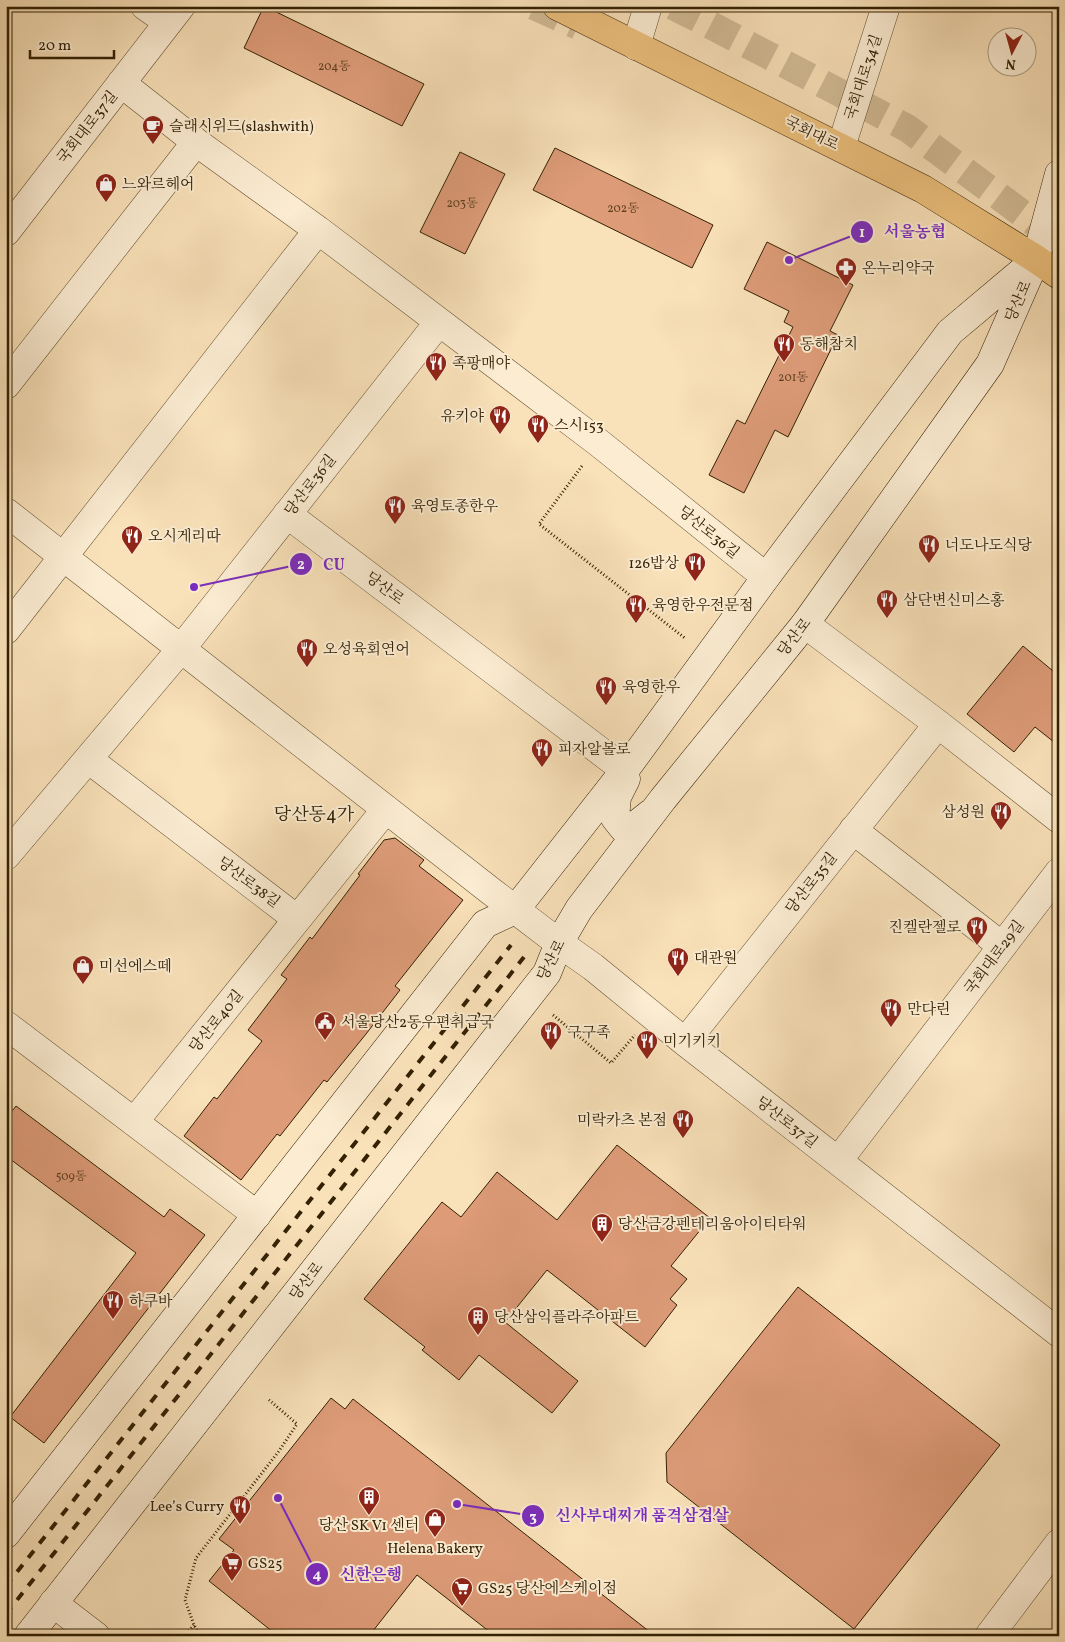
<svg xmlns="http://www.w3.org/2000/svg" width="1065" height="1642" font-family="Vollkorn,'Noto Serif KR',serif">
	<rect width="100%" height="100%" fill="#f9e1b9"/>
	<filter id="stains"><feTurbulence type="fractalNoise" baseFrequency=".004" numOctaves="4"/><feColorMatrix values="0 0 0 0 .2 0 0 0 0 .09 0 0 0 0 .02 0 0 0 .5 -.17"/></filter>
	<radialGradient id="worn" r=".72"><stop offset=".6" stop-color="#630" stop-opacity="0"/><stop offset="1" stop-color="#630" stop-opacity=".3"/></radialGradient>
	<path fill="#dd9b78" stroke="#332104" d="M264,6L424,84L402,126L244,48Z
		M555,148L713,225L692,268L533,190Z
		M460,152L505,174L465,254L420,232Z
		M767,242L853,285L830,331L838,335L788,437L775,430L744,493L709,475L737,420L745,424L793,327L784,322L789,311L744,289Z
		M1023,646L1059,676V746L1035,727L1014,752L967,714Z
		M395,838L424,860L419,866L463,900L395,986L400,990L366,1034L327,1082L324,1080L280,1136L277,1134L241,1180L184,1136L214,1097L217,1099L262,1041L248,1030L287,979L281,975L310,937L312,939L360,875L358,874L384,840Z
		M16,1106L164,1217L170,1209L205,1235L44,1443L10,1417L136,1253L6,1156V1119Z
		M617,1145L710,1218L671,1266L687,1279L670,1299L677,1305L645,1347L547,1270L505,1322L578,1381L552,1413L479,1355L459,1380L422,1350L425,1347L364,1299L442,1202L461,1217L497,1172L557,1220Z
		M798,1287L1000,1445L854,1629L667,1482L666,1453Z
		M331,1398L345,1409L353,1399L655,1636H495L417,1575L369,1636H278L209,1581L234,1550L219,1539Z"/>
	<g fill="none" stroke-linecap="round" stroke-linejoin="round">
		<path stroke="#d1bb95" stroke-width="28" stroke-dasharray="28 14" stroke-linecap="butt" d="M534,6L578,26
			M673,6L699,19L907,128L1059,241"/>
		<g stroke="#645131" stroke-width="29">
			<path id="minor" d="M145,6L168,22
				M636,46L648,6
				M121,83L196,142L318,230L599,443L766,577
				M841,147L886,6
				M6,232L181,6
				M6,385L196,142
				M6,512L492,892L559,943L593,967L685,1042L1059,1333
				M287,514L625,770
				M805,624L938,724L1059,819
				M6,630L318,230
				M88,759L297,919
				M853,830L1002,946
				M6,856L181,649L439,322
				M6,1025L257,1215
				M685,1042L938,724
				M134,1122L386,809
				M838,1161L1059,872
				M989,1636L1059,1543"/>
		</g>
		<g stroke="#645131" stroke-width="29">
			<path id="tertiary" d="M53,1603L96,1636"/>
		</g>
		<g stroke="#332104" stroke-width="29">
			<path id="secondary" d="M626,779L617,797L615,818L623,828L637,824L651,813
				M6,1534L485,924L515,910L625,770L766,577L950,332L1032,263
				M28,1636L547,973L559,943L579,909L663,799L805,624L990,364L1036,259L1059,174"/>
		</g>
		<g stroke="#332104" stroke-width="29">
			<path id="primary" d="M557,6L923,189L1036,259L1059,275"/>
		</g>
		<path stroke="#332104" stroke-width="3" stroke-dasharray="1 2.5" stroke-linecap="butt" d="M582,466L539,524L686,639
			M553,1015L611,1063L635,1035
			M184,1636L194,1625
			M201,1636L194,1625L185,1600L196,1558L279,1451L297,1424L268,1399"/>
		<use href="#minor" stroke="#fbecd2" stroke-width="28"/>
		<use href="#tertiary" stroke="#fbecd2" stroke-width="28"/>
		<use href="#secondary" stroke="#fbecd2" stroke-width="28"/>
		<use href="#primary" stroke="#ecc07c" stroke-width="28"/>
		<path stroke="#332104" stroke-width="4" stroke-dasharray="9 9" stroke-linecap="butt" d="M6,1586L511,945
			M6,1614L524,957"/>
	</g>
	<defs>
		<g id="cafe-pin" transform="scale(1.125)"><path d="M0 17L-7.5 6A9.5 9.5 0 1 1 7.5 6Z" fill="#8f2418" stroke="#fbecd2"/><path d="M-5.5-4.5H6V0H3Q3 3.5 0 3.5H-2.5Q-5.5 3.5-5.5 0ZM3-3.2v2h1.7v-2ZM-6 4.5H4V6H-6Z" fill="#fff"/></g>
		<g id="shop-pin" transform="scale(1.125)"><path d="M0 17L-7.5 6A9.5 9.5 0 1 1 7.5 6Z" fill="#8f2418" stroke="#fbecd2"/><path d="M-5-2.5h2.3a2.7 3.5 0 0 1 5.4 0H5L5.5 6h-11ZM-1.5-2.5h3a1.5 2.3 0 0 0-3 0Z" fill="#fff"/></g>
		<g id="pharmacy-pin" transform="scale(1.125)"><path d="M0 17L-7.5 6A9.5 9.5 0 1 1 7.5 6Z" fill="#8f2418" stroke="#fbecd2"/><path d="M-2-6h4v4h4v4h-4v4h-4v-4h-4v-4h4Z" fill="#fff"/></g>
		<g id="restaurant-pin" transform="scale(1.125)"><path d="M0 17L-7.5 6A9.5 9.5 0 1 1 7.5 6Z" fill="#8f2418" stroke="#fbecd2"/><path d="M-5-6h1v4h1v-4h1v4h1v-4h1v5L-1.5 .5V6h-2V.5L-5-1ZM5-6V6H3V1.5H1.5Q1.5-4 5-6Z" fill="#fff"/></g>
		<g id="civic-pin" transform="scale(1.125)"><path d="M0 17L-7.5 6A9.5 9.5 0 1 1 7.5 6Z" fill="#8f2418" stroke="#fbecd2"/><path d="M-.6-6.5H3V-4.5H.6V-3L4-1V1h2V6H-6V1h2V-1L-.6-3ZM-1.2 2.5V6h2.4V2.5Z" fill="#fff"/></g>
		<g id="building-pin" transform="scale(1.125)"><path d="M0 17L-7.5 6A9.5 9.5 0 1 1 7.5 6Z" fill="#8f2418" stroke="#fbecd2"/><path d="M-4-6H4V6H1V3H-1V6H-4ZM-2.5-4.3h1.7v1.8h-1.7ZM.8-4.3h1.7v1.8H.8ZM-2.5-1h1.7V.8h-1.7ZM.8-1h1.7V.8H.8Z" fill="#fff"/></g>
		<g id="supermarket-pin" transform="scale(1.125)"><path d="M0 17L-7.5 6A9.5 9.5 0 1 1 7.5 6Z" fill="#8f2418" stroke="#fbecd2"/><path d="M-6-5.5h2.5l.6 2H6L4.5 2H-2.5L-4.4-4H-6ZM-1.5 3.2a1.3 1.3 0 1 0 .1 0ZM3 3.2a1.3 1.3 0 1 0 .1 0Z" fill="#fff"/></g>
	</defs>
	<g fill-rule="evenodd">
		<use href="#cafe-pin" x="153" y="126"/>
		<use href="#shop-pin" x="106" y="184"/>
		<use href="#pharmacy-pin" x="846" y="268"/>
		<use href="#restaurant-pin" x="784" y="344"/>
		<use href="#restaurant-pin" x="436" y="363"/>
		<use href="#restaurant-pin" x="500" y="416"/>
		<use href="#restaurant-pin" x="538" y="425"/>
		<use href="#restaurant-pin" x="395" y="506"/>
		<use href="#restaurant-pin" x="132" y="536"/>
		<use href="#restaurant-pin" x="929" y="545"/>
		<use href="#restaurant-pin" x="695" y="563"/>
		<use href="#restaurant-pin" x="887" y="600"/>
		<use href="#restaurant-pin" x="636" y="605"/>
		<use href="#restaurant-pin" x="307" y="649"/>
		<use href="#restaurant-pin" x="606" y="687"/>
		<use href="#restaurant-pin" x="542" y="749"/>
		<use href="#restaurant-pin" x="1001" y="812"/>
		<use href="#restaurant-pin" x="977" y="927"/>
		<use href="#restaurant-pin" x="678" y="958"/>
		<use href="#shop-pin" x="83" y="966"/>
		<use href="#restaurant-pin" x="891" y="1009"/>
		<use href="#civic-pin" x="325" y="1022"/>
		<use href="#restaurant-pin" x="551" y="1032"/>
		<use href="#restaurant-pin" x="647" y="1041"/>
		<use href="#restaurant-pin" x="683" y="1120"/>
		<use href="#building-pin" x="602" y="1224"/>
		<use href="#restaurant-pin" x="113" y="1301"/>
		<use href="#building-pin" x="478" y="1317"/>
		<use href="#building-pin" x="369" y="1497"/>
		<use href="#restaurant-pin" x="240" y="1506"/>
		<use href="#shop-pin" x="435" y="1519"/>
		<use href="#supermarket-pin" x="232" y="1563"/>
		<use href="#supermarket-pin" x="462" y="1588"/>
	</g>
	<g text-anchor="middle" stroke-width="4" stroke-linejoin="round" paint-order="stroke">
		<g font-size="12" fill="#5e4021">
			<text x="334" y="70">204동</text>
			<text x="462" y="207">203동</text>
			<text x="623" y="212">202동</text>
			<text x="793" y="381">201동</text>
			<text x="71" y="1180">509동</text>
		</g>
		<g font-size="15" fill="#332104" stroke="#fbecd2">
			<text transform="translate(863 77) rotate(-72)" y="5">국회대로34길</text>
			<text transform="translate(87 127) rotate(-52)" y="5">국회대로37길</text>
			<text transform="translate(812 133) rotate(26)" y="5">국회대로</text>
			<text transform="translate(1018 301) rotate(-66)" y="5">당산로</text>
			<text transform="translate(310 485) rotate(-52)" y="5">당산로36길</text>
			<text transform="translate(709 532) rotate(39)" y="5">당산로36길</text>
			<text transform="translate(385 588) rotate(37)" y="5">당산로</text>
			<text transform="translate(794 637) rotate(-52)" y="5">당산로</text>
			<text transform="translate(249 882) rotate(37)" y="5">당산로38길</text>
			<text transform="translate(811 883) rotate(-52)" y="5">당산로35길</text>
			<text transform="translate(994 957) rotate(-53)" y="5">국회대로29길</text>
			<text transform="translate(551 960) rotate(-63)" y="5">당산로</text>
			<text transform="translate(216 1021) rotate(-51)" y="5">당산로40길</text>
			<text transform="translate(787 1122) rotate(38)" y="5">당산로37길</text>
			<text transform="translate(306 1281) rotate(-52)" y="5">당산로</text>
		</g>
		<g font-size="15" fill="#332104" stroke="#fbecd2" text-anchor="start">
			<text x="169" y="131">슬래시위드(slashwith)</text>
			<text x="122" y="189">느와르헤어</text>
			<text x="862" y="273">온누리약국</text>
			<text x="800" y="349">동해참치</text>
			<text x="452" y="368">족팡매야</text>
			<text x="484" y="421" text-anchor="end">유키야</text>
			<text x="554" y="430">스시153</text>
			<text x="411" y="511">육영토종한우</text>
			<text x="148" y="541">오시게리따</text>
			<text x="945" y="550">너도나도식당</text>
			<text x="679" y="568" text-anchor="end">126밥상</text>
			<text x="903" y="605">삼단변신미스홍</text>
			<text x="652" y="610">육영한우전문점</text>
			<text x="323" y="654">오성육회연어</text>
			<text x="622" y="692">육영한우</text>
			<text x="558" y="754">피자알볼로</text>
			<text x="985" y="817" text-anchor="end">삼성원</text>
			<text x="961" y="932" text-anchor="end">진켈란젤로</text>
			<text x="694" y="963">대관원</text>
			<text x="99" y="971">미선에스떼</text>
			<text x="907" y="1014">만다린</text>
			<text x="341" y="1027">서울당산2동우편취급국</text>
			<text x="567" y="1037">구구족</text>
			<text x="663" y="1046">미기키키</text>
			<text x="667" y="1125" text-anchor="end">미락카츠 본점</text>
			<text x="618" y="1229">당산금강펜테리움아이티타워</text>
			<text x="129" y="1306">하쿠바</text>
			<text x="494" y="1322">당산삼익플라주아파트</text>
			<text x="224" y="1511" text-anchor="end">Lee’s Curry</text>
			<text x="369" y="1530" text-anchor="middle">당산 SK V1 센터</text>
			<text x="435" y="1553" text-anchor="middle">Helena Bakery</text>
			<text x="248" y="1568">GS25</text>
			<text x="478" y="1593">GS25 당산에스케이점</text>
		</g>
		<g font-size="18" fill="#332104" stroke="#fbecd2">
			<text x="314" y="820">당산동4가</text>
		</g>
	</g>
	<path fill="none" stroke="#7b2cbf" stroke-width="2" d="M789 260L862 232M194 587L301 564M457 1504L533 1516M278 1498L317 1574"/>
	<g fill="#7b2cbf" stroke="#fbecd2" stroke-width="2">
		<circle cx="789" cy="260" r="5"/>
		<circle cx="194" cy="587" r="5"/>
		<circle cx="457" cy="1504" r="5"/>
		<circle cx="278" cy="1498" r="5"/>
		<circle cx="862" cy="232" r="12"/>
		<circle cx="301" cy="564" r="12"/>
		<circle cx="533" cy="1516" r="12"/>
		<circle cx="317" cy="1574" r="12"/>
	</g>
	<g font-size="15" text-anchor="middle" font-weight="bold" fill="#fff">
		<text x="862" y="237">1</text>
		<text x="301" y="569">2</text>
		<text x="533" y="1521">3</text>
		<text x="317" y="1579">4</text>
	</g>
	<g font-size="16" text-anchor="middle" font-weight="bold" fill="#7b2cbf" stroke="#fbecd2" stroke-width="4" stroke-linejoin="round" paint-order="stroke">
		<text x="915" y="237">서울농협</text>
		<text x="334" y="570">CU</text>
		<text x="642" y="1521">신사부대찌개 품격삼겹살</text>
		<text x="371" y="1580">신한은행</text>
	</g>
	<rect width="1065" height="1642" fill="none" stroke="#f9e1b9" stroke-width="25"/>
	<rect x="8" y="8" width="1050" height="1627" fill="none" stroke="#332104" stroke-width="2.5"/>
	<rect x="12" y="12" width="1040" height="1617" fill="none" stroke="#332104"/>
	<g transform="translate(1012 52) rotate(186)"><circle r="24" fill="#fbecd2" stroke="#ab9b80"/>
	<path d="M0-4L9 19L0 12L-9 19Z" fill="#8f2418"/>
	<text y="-8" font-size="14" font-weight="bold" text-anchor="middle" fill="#332104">N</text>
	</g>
	<path d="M30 50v8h84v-8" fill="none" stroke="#332104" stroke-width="2.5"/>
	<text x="38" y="50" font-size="15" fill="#332104" stroke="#fbecd2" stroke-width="4" paint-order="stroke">20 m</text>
	<rect width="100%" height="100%" filter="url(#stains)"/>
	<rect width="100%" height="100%" fill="url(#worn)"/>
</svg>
